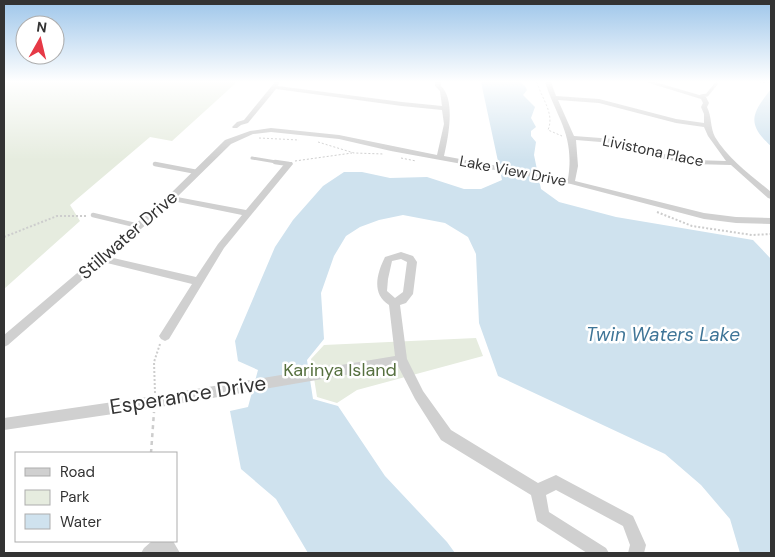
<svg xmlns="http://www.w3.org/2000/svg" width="775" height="557" font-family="'DM Sans',sans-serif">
	<rect width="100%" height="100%" fill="#fff"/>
	<path fill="#e6ecdf" d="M4,82H237L172,141L150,137L70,205L80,221L4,289Z
		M476,338L483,356L357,390L337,403L317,397L311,359L324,345Z"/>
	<path fill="#cfe2ee" d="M481,82H520L525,86L527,90L523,95L535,107L531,118L536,127L531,131V136L536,142L534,155L541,189L559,202L616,217L753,240L771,259V553H740L730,519L701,485L665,454L498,376L479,323L476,254L468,237L445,223L403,215L379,220L360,227L346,236L334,256L321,293L324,339L307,360L313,399L338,406L385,476L447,542L455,553H308L276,499L241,469L230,411L248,407L258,370L238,361L235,341L275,247L293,220L323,186L344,172H362L390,178L427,177L464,189H481L502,180Z
		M771,89V146C745,123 753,112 771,89Z"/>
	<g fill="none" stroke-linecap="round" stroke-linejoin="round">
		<path stroke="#cdcdcd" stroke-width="1" stroke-dasharray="2 2" stroke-linecap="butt" d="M537,82C541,98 555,113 548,130L562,136
			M759,82L771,83
			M259,138L299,140
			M318,142L354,153L384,154
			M401,158L416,161
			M295,161L352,153"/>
		<path stroke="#cdcdcd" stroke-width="2" stroke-dasharray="2 2" stroke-linecap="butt" d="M657,212L692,226L752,235L771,234
			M4,237L57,216H86
			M155,393L154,362L160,344"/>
		<path stroke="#cdcdcd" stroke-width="2.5" stroke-dasharray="4 4" stroke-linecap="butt" d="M151,453L154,412"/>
		<path stroke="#d0d0d0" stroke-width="3" d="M701,96L707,95L716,84
			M252,158L282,163"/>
		<path stroke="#d0d0d0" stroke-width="4.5" d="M275,162L289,164
			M155,164L197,172
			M93,215L139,226"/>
		<path fill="#d0d0d0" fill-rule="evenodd" d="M275,82H279L278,86L402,102L442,106L440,91L435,86V82H441V86C456,100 448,138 444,156L568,179C575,135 557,119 545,82H551L556,96L599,99L676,119L704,123V114L701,107L703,103L701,99L646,82H655L706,97L709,103L707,107C712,117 710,127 715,137C728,159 752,176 771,192V199L768,198L731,165L693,164L664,159L613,143L576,140L578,166L575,181L704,213L736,217L771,218V224L736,223L704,219L571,184L391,151L339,139L271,132L253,134L231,144L177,197L246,210L286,162H292L293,164L224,248L169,339L165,341L161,339L159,336L192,284L103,262L8,345L4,347V335L168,196L225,140L250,131L271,128L339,135L437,155L444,124L442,110L402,106L276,89L248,123L241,125L237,128H233L232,127L237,122L244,120ZM558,100L599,103L676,123L704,127L708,136L726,161L693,160L668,155L614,139L574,136ZM173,201L242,215L218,244L196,277L109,257Z
			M401,252L413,256L417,262L413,294L406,303L400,305L407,359L423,391L451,430L538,483L556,475L633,516L646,545L644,553H628L630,545L623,526L556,490L546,495L549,512L606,548L609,553H587L537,521L531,495L441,440L415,399L398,366L154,408L4,430V418L154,396L395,356L389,305C371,294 377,273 385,257ZM401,259L407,262L403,292L395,298L387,291L388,279L392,261Z
			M152,541H173L180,553H141L144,548Z"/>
	</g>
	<linearGradient id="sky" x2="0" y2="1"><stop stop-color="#9ec6ea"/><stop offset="0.51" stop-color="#fff"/><stop offset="1" stop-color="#fff" stop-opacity="0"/></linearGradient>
	<rect width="775" height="160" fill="url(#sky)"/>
	<g text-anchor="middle" stroke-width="5" stroke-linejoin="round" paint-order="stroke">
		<g font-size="15" fill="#333" stroke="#fff">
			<text transform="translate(653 151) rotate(12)" y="5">Livistona Place</text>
			<text transform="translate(513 171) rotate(11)" y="5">Lake View Drive</text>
		</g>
		<g font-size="18" fill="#333" stroke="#fff">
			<text transform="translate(128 235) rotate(-41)" y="6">Stillwater Drive</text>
		</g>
		<g font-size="18" fill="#56703f" stroke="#fff">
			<text x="340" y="376">Karinya Island</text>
		</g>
		<g font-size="19" font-style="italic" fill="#3f7597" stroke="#fff">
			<text x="663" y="341">Twin Waters Lake</text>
		</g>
		<g font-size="21" fill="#333" stroke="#fff">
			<text transform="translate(188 395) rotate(-9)" y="7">Esperance Drive</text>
		</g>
	</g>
	<rect width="775" height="557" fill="none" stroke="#333333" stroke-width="10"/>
	<rect x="15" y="452" width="162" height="90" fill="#ffffff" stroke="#adadad"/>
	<rect x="25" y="468" width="25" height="8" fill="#d0d0d0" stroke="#adadad"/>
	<text x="60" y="477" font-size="15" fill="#333333">Road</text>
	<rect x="25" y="490" width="25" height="15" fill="#e6ecdf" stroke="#adadad"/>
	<text x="60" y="502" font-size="15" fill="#333333">Park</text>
	<rect x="25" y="514" width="25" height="15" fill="#cfe2ee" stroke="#adadad"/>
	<text x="60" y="527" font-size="15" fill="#333333">Water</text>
	<g transform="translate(40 40) rotate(8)"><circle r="24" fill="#ffffff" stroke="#adadad"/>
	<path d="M0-4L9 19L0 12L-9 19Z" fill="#e63946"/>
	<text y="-8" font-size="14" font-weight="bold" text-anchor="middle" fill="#333333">N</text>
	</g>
</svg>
